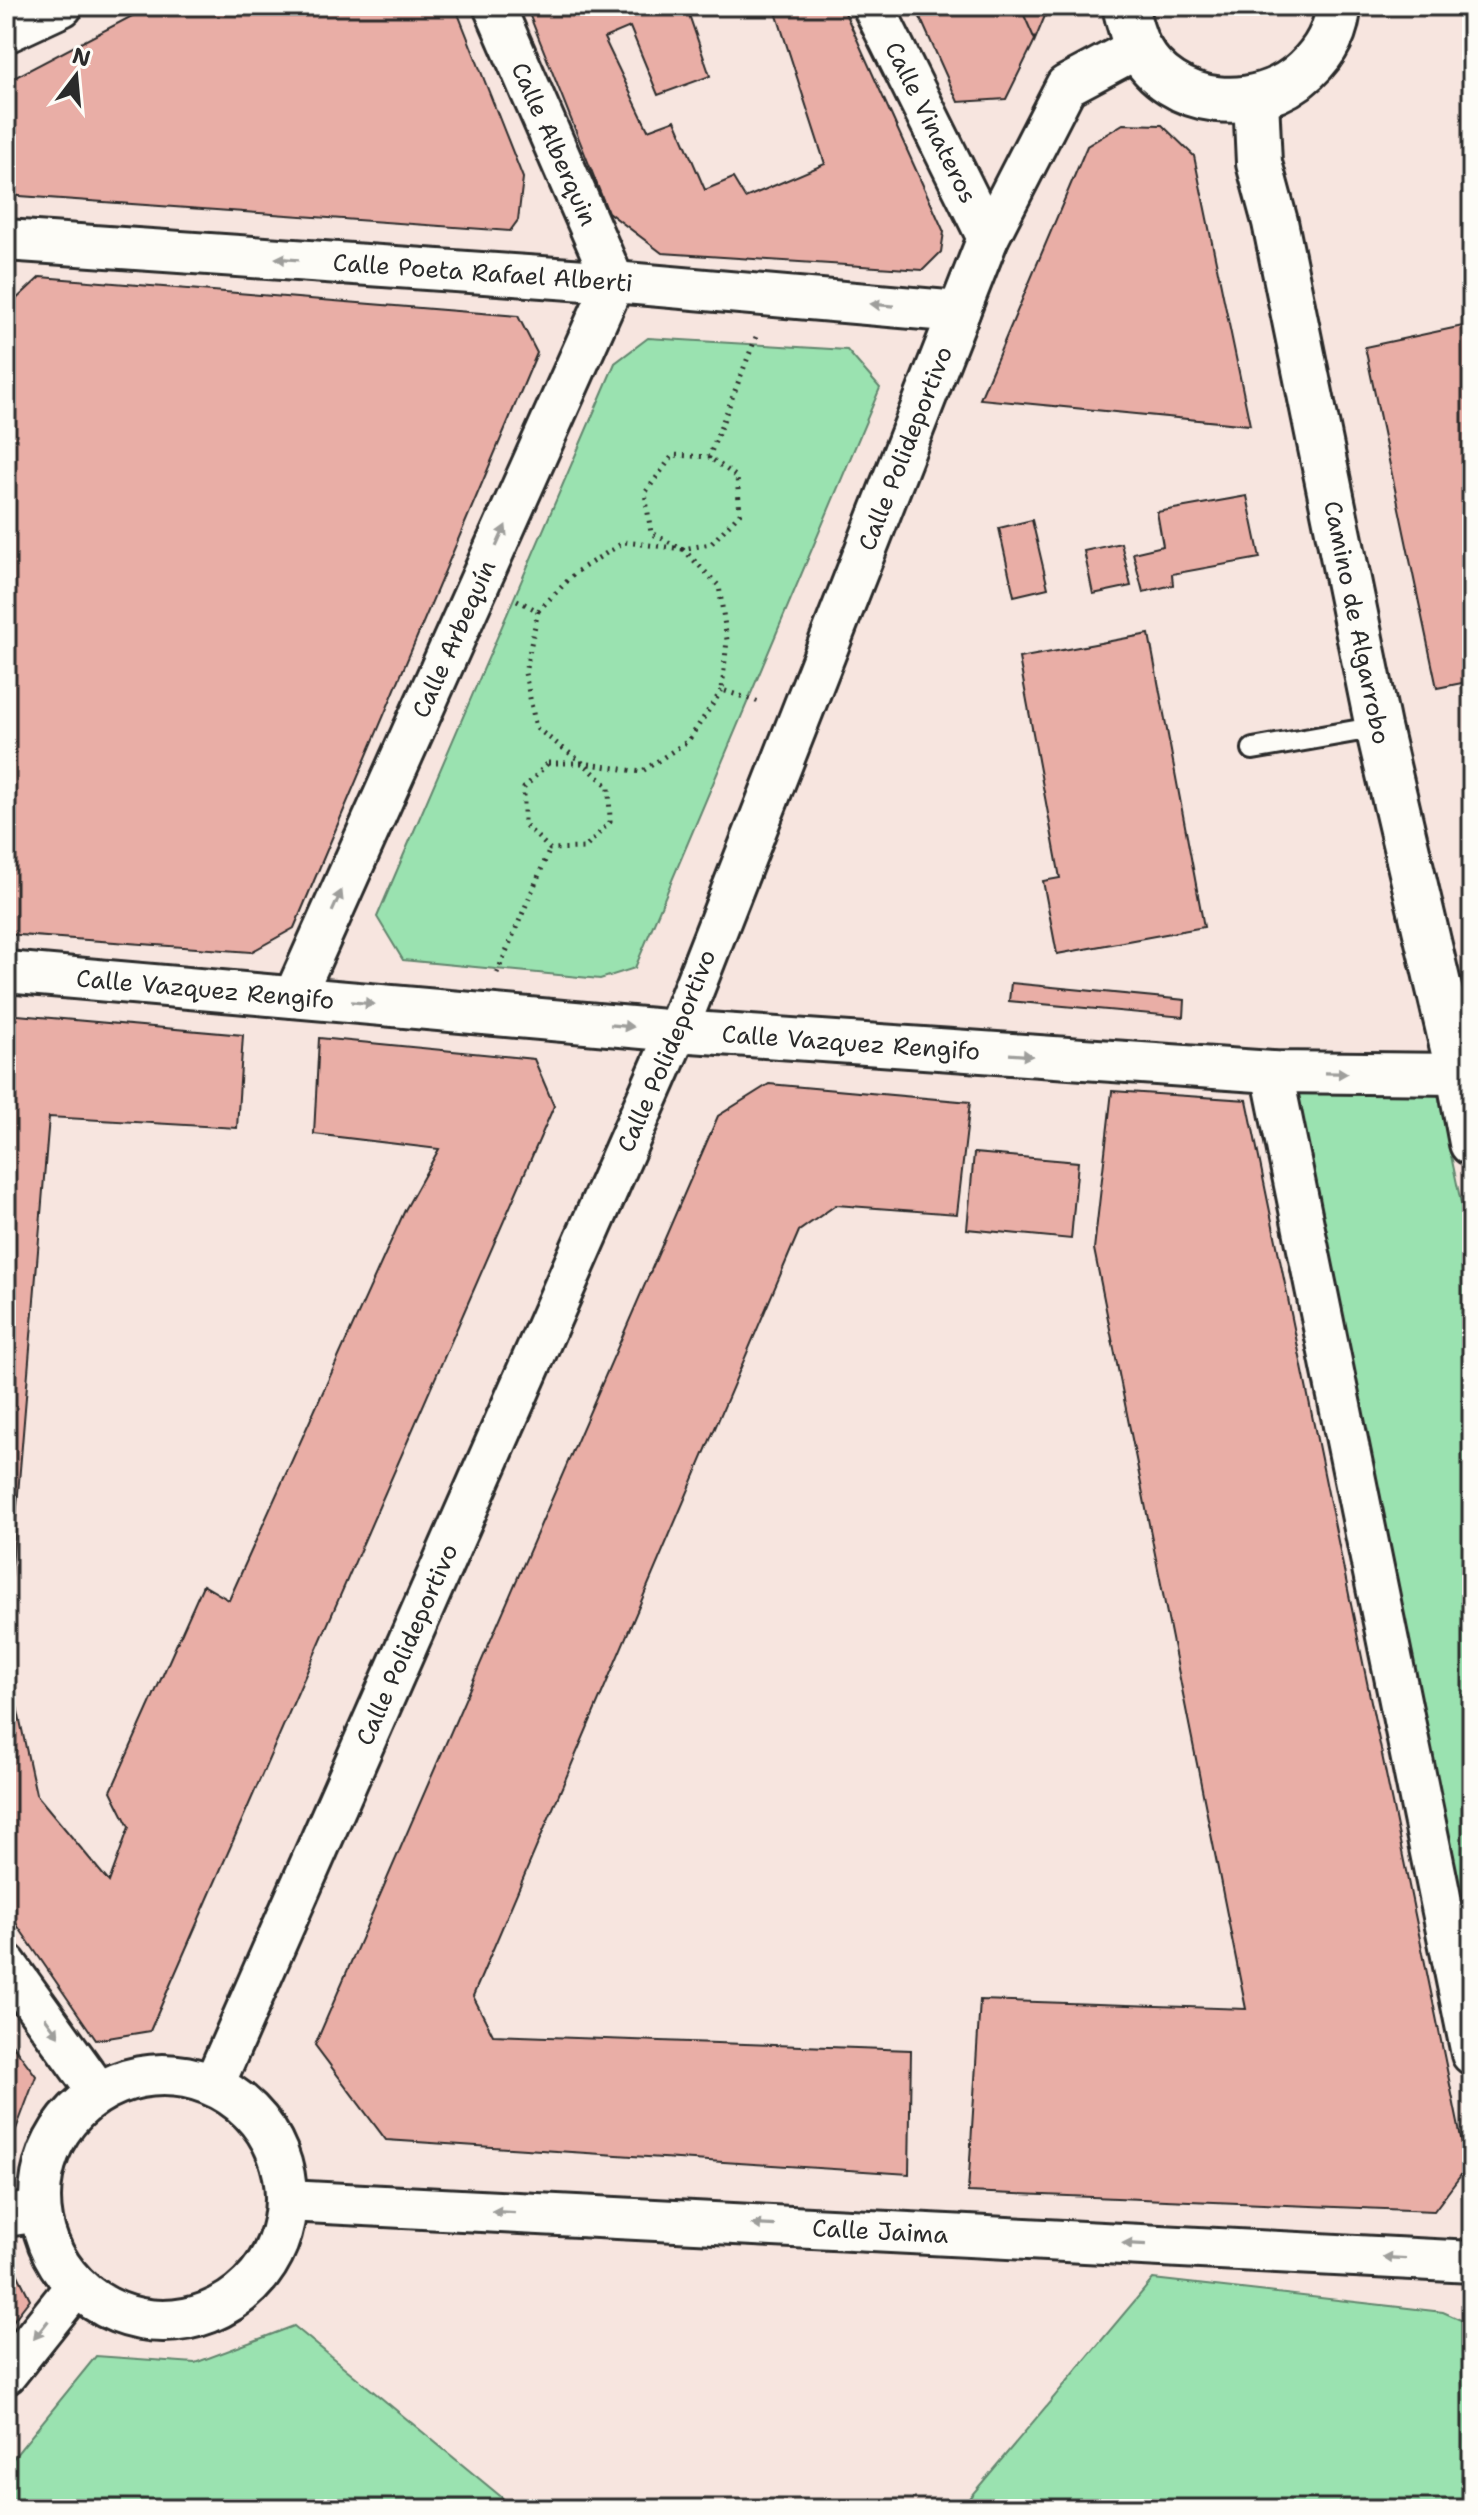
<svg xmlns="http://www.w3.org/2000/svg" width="1478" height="2515" font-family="'Shantell Sans',sans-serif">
	<rect width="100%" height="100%" fill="#f7e5df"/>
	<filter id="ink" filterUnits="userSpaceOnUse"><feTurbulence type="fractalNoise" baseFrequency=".0125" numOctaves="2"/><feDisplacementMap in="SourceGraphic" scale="16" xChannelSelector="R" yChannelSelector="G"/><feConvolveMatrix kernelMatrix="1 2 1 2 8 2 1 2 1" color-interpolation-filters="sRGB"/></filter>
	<g filter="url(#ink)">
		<path fill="#9ae2b0" stroke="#62866e" stroke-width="2" d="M648,338L847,350L880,388L635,968L600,979L403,960L377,917L615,363Z
			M1286,1083L1438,1094L1472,1255V2002Z
			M1153,2279L1443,2312L1472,2325V2509H960Z
			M294,2326L516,2509H6V2467L96,2356L195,2363Z"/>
		<path fill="#e9aea6" stroke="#2b2b2b" stroke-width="2" d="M151,6H455L523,178L518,220L510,231L6,195V82Z
			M526,6H686L710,76L658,95L630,27L604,38L648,130L675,120L705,190L733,178L745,198L825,164L774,6H842L944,232L941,252L923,270L662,253L608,212Z
			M915,6H1020L1035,40L1006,99L958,102Z
			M1020,6H1044L1047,11L1035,40Z
			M1123,124L1162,125L1194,156L1250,425L980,399L1087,146Z
			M40,277L518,316L537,353L294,928L251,952L6,934V352L11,304Z
			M1472,324V681L1437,688L1365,347Z
			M1247,496L1260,558L1172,574L1173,585L1143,592L1133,553L1163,546L1157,512Z
			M1032,520L1048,588L1014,596L999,528Z
			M1121,543L1131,586L1093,594L1084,551Z
			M1149,634L1204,927L1057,954L1043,881L1060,878L1019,658Z
			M1011,983L1185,1000L1184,1017L1009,1001Z
			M6,1014L243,1035L237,1128L49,1117L6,1640Z
			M319,1038L534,1059L554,1106L150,2031L96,2040L6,1909V1656L36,1794L109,1882L129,1827L111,1791L203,1585L229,1600L405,1210L439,1149L314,1134Z
			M769,1084L970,1102L957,1214L836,1205L799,1231L473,1996L493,2035L911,2050L909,2174L386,2140L315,2045L718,1116Z
			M1112,1091L1247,1100L1467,2167L1434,2211L968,2192L980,2000L1246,2009L1094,1249Z
			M974,1153L1078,1162L1071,1239L967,1229Z
			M6,2036L36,2076L6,2156Z
			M6,2266L14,2267L30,2299L6,2330Z"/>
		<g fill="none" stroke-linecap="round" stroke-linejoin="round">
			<g stroke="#2b2b2b" stroke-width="26">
				<path id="lane" d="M1253,749L1378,727"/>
			</g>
			<g stroke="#2b2b2b" stroke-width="46">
				<g id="street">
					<path id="s1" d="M873,6L988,238"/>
					<path d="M6,32L62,6"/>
					<path id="s2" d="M6,240L614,282L959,312"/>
					<path id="s3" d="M6,972L677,1031L1272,1072L1459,1074"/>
					<path id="s4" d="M294,997L614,282L494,6"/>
					<path d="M1272,1072L1472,2054"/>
					<path d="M6,1964L98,2092"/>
					<circle cx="163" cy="2198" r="123"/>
					<path id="s5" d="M214,2084L677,1031L988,238L1066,86L1139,47"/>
					<path id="s6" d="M287,2201L1472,2262"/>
					<path d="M6,2216L40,2211"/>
					<path d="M6,2374L76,2286"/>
				</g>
			</g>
			<g stroke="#2b2b2b" stroke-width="50">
				<g id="secondary">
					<path d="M1125,6C1128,19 1132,35 1138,47C1171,109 1258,116 1306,70C1324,53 1337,31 1338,6"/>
					<path id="s7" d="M1256,99L1259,163L1275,222L1378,727L1459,1074L1472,1143"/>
				</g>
			</g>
			<path stroke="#2b2b2b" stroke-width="5" stroke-dasharray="2 6" stroke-linecap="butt" d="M756,337L709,457L673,455L645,493L651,533L683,549L719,586L727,640L722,690L762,703
				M517,600L538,611L576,572L624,542L683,549L711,544L740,513L737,477L709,457
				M538,611L525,673L536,728L583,763L641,772L688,741L722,690
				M548,763H583L609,787L610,822L585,848L550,849L524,824V788Z
				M497,973L550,849"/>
			<use href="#lane" stroke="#fdfcf7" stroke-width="20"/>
			<use href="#street" stroke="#fdfcf7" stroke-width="40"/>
			<use href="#secondary" stroke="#fdfcf7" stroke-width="44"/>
		</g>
		<defs><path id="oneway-solid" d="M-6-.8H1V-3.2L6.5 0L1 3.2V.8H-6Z" transform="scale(2)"/></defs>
		<g fill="#9e9e9b">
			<use href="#oneway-solid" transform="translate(287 259) rotate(-176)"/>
			<use href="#oneway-solid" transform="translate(882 305) rotate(-175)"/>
			<use href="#oneway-solid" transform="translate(501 536) rotate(-66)"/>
			<use href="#oneway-solid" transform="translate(337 901) rotate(-66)"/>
			<use href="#oneway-solid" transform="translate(363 1003) rotate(5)"/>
			<use href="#oneway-solid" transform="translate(622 1026) rotate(5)"/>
			<use href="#oneway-solid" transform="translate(1021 1055) rotate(4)"/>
			<use href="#oneway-solid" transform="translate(1336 1073) rotate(1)"/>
			<use href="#oneway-solid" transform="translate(52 2027) rotate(54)"/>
			<use href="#oneway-solid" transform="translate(503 2212) rotate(-177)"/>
			<use href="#oneway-solid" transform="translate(763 2225) rotate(-177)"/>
			<use href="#oneway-solid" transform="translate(1134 2244) rotate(-177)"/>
			<use href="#oneway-solid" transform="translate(1394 2258) rotate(-177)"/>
			<use href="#oneway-solid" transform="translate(41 2330) rotate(128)"/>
		</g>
	</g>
	<g text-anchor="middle" stroke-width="6" stroke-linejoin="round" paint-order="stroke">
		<g font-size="24" fill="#2b2b2b" stroke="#fdfcf7">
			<text dy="8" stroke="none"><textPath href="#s1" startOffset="130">Calle Vinateros</textPath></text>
			<text transform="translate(554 144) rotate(66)" y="8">Calle Alberquin</text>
			<text dy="8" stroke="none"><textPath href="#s2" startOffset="478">Calle Poeta Rafael Alberti</textPath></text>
			<text dy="8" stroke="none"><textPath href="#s5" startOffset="1776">Calle Polideportivo</textPath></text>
			<text dy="8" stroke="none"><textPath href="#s7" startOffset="534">Camino de Algarrobo</textPath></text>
			<text dy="8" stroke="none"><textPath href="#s4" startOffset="392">Calle Arbequín</textPath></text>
			<text dy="8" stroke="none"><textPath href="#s3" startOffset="200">Calle Vazquez Rengifo</textPath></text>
			<text dy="8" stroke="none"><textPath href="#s3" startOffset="848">Calle Vazquez Rengifo</textPath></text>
			<text dy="8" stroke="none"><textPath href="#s5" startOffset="1128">Calle Polideportivo</textPath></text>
			<text dy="8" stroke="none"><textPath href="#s5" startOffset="480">Calle Polideportivo</textPath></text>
			<text dy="8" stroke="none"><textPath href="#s6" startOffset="594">Calle Jaima</textPath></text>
		</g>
	</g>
	<rect width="1478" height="2515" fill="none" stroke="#fdfcf7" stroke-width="32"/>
	<rect x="16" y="16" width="1446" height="2483" fill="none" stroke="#2b2b2b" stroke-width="3" filter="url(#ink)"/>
	<g transform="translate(76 76) rotate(16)" stroke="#fdfcf7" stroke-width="6" paint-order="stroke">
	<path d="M0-6L14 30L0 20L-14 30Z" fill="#2b2b2b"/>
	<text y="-12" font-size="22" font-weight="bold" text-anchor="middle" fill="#2b2b2b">N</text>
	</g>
</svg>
